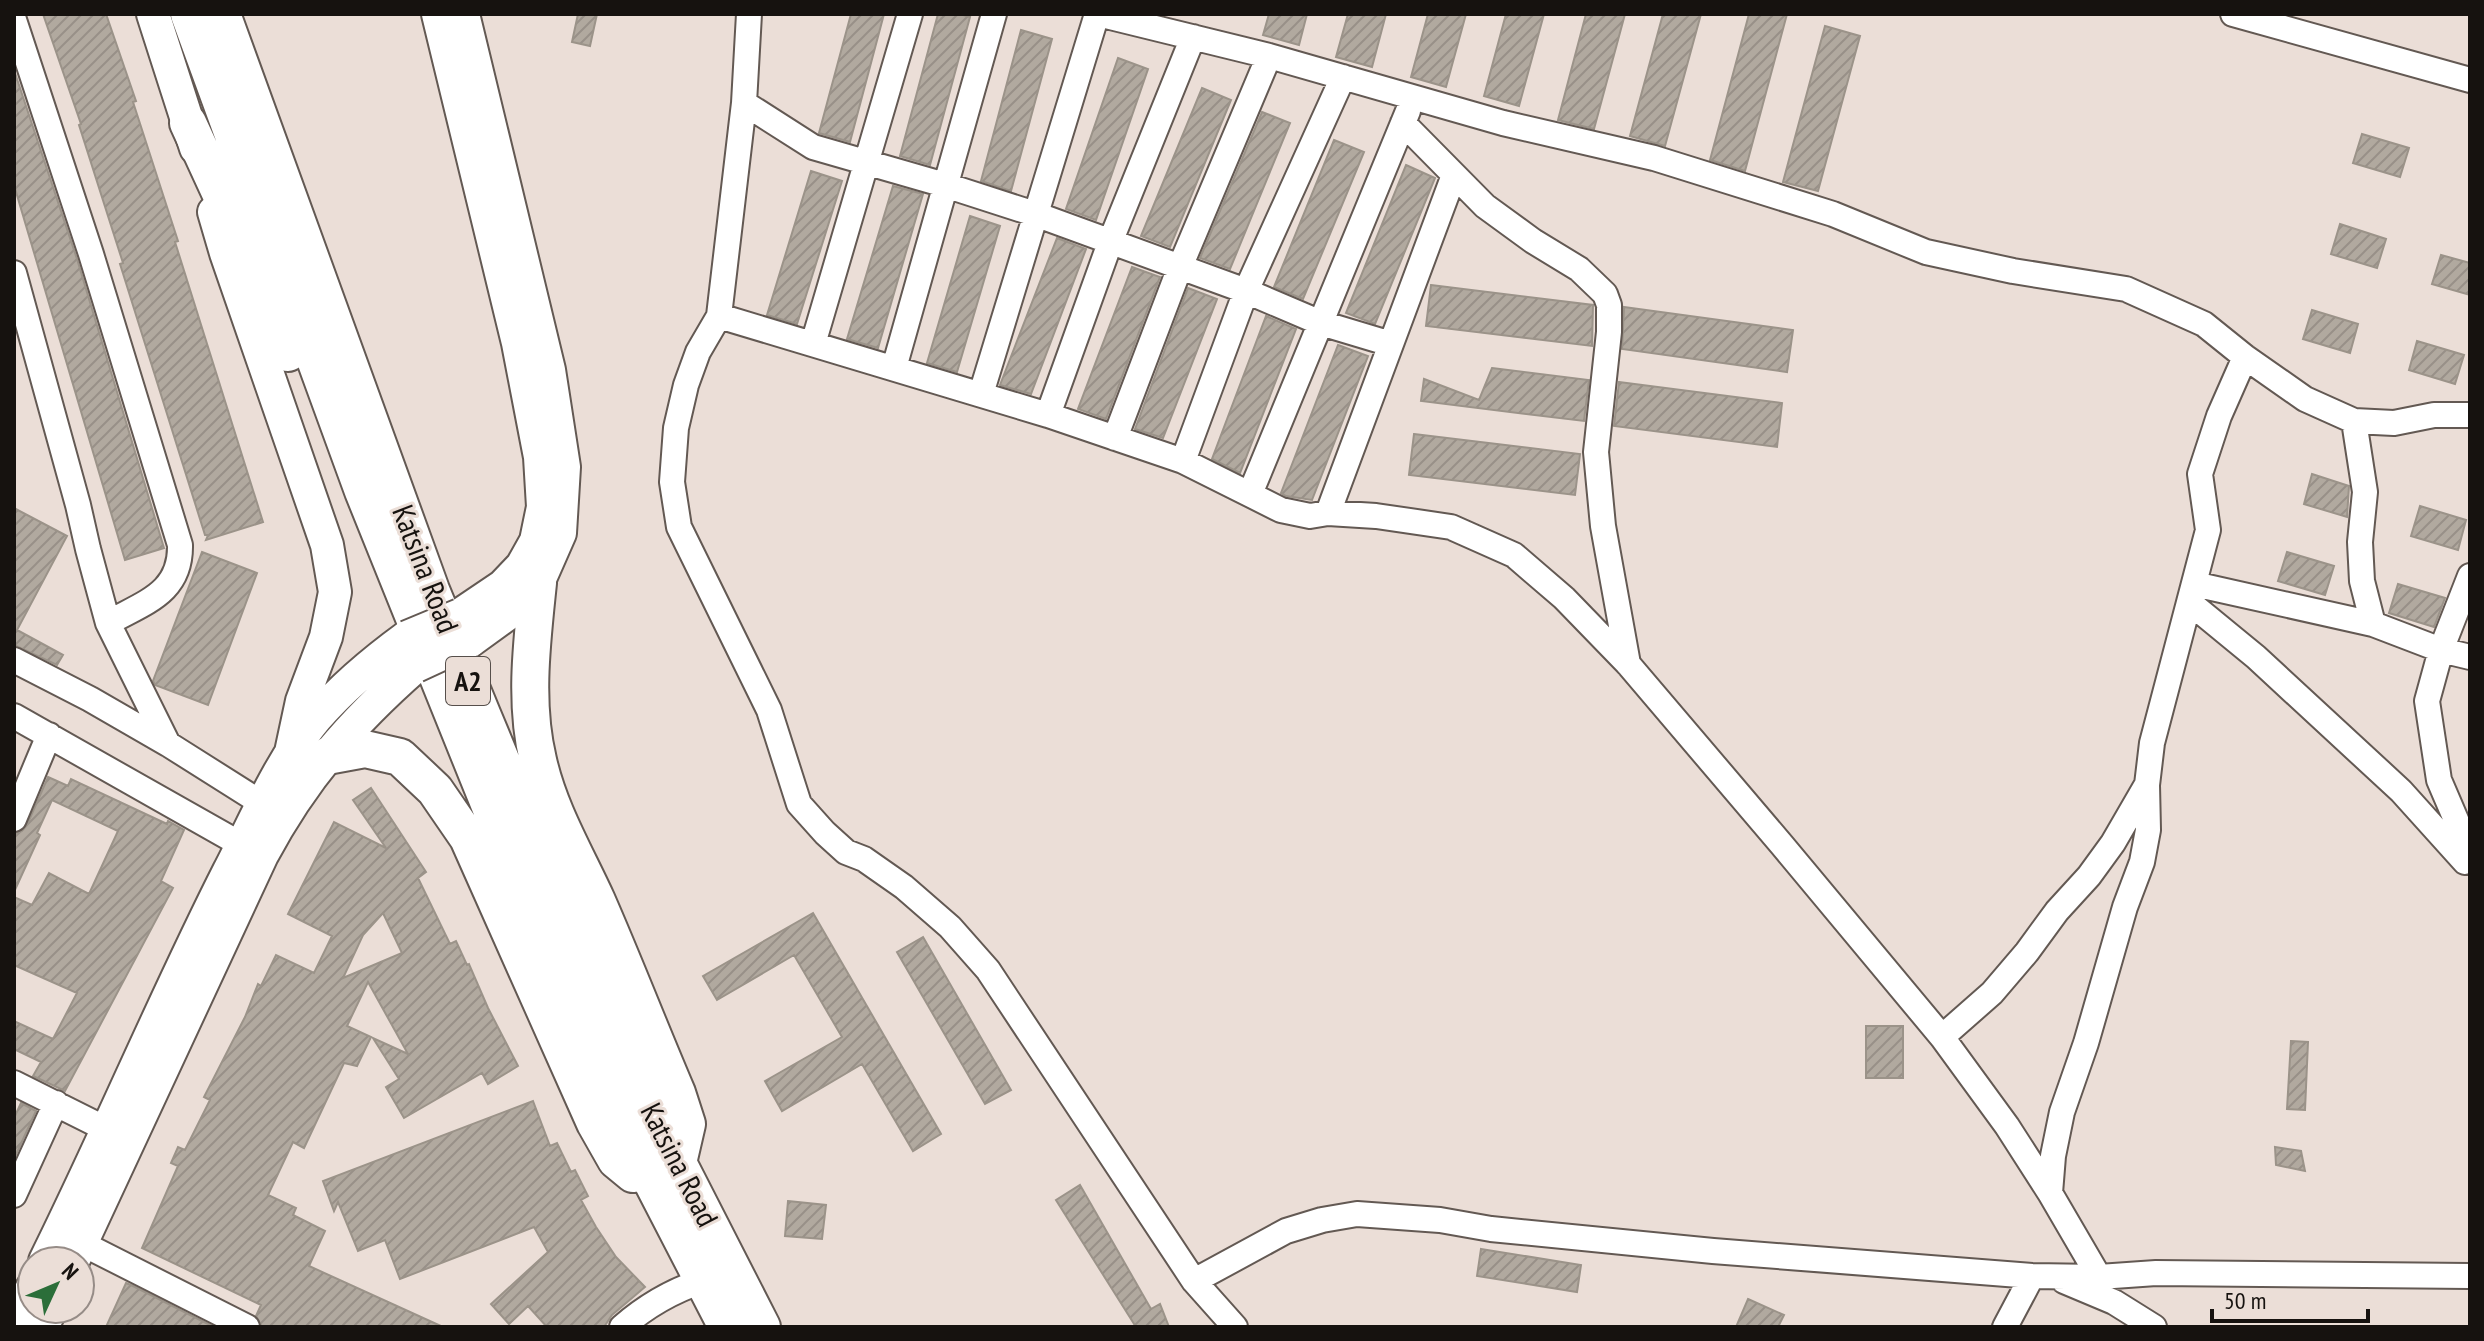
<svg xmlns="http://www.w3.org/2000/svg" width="2484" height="1341" font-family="'PT Sans Narrow',sans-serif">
	<defs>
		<pattern id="building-hatch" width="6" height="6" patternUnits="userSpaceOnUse" patternTransform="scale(2)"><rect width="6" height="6" fill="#b1a99f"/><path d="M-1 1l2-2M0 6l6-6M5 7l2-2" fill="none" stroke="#989088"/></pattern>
	</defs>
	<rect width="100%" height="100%" fill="#ebded7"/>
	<path fill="url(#building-hatch)" stroke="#9b9389" stroke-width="2" fill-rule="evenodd" d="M43,14H106L136,101L133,102L178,241L175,242L263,522L206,540L208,535H205L120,264L123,263L79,125L81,124Z
		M578,14H597L590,46L572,42Z
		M851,14H884L850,142L819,133Z
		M938,14H960L970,17L930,165L900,156Z
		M1269,14H1307L1299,45L1263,35Z
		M1348,14H1386L1372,67L1336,57Z
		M1428,14H1466L1446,87L1411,77Z
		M1506,14H1544L1519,106L1484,96Z
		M1586,14H1625L1594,129L1558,120Z
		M1663,14H1701L1665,146L1630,136Z
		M1749,14H1787L1745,171L1710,160Z
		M1825,26L1860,36L1818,191L1783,182Z
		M1021,30L1052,39L1011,191L981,181Z
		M1118,58L1148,69L1096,220L1066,209Z
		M14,70L77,259L164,548L125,560L14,185Z
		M1202,88L1231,100L1170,247L1141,236Z
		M1262,112L1290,123L1230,269L1200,258Z
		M2362,134L2409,148L2400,177L2353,163Z
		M1334,140L1364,152L1303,299L1274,287Z
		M1406,165L1435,178L1375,324L1346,313Z
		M811,171L842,181L797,324L767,315Z
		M893,186L923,194L878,348L847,339Z
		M970,216L1000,226L957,372L927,363Z
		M2340,224L2386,239L2377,268L2331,254Z
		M1057,238L1086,249L1031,394L1000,385Z
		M2441,255L2470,263V295L2432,284Z
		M1132,267L1160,277L1106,419L1078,409Z
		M1431,285L1593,305L1592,346L1426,326Z
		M1188,288L1217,299L1163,438L1135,429Z
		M1624,307L1793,330L1787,372L1622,349Z
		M2312,310L2358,324L2350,353L2303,339Z
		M1266,316L1296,329L1240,473L1212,459Z
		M2417,341L2464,355L2455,384L2409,370Z
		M1338,345L1368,356L1312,500L1286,496L1281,493Z
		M1492,368L1589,380L1584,421L1421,401L1424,379L1479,400Z
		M1619,382L1782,403L1777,447L1614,426Z
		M1414,434L1580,454L1575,495L1409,475Z
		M2312,474L2349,486L2347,517L2304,504Z
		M2420,506L2466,520L2458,550L2411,536Z
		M14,508L67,536L17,630L63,655L57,665L14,645Z
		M202,552L257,573L208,705L155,685L153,681Z
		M2287,552L2334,566L2325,595L2278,581Z
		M2398,584L2445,598L2434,627L2389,613Z
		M48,777L68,786L71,779L167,824L168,821L184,830L161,881L173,888L65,1091L33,1076L41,1062L14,1049V1021L53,1039L77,993L14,965V897L32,905L49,873L89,894L118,831L52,800L37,833L40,835L14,892V834L22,831L27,825Z
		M371,788L426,872L418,878L450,944L456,941L467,965L469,964L488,1008L518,1066L488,1084L482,1073L404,1118L386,1087L399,1079L373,1038L408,1054L368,982L347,1026L371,1037L357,1066L344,1063L304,1148L293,1142L268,1195L296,1208L293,1215L325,1231L309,1266L443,1327H262L256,1316L261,1305L142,1248L178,1166L171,1163L178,1147L185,1150L210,1100L204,1097L245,1017L258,984L261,986L276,955L314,973L332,936L288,914L334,822L386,848L353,800ZM383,913L402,953L343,978L363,935Z
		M813,913L941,1134L913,1151L862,1064L782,1111L765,1081L842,1037L794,955L717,1000L703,976Z
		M923,937L1011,1090L985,1104L897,952Z
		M1866,1026H1903V1078H1866Z
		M2291,1041L2308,1042L2305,1110L2287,1109Z
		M533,1101L550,1146L557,1143L571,1172L575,1170L588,1196L581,1200L596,1227L616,1257L645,1287L612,1315L604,1327H547L528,1306L509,1324L491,1304L548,1252L534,1227L400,1279L385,1240L358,1251L338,1202L334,1211L323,1181Z
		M21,1103L36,1111L14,1159V1118Z
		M2275,1147L2301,1151L2305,1171L2276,1165Z
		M1080,1185L1151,1309L1160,1304L1169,1327H1136L1056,1200Z
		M788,1201L826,1205L822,1239L785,1236Z
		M1481,1249L1581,1265L1577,1292L1477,1276Z
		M126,1283L133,1286L214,1327H106Z
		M1748,1299L1784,1315L1778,1327H1736Z"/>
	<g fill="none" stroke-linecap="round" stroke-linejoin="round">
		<g stroke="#635953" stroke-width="28">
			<path id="minor" d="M749,14L744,103L719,316L698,352L686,385L676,428L672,482L679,527L769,710L799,804L825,833L846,852L864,859L904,887L950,927L988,970L1194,1281L1235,1327
				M1098,14L1269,56L1503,123L1654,158L1833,214L1926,252L2013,271L2126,289L2204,324L2245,357L2305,399L2354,421L2394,423L2434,415H2470
				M2233,14L2470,80
				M14,20L91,254L180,545C181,593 145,602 108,623
				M744,103L813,147L945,185L1035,214L1246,291L1321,323L1391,344
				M1403,123L1485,206L1533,241L1579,269L1605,294L1609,305V332L1596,452L1603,526L1628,664
				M14,273L78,505L88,549L108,623L168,744
				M719,316L1048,415L1183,461L1281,510L1310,516L1328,513L1376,516L1451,527L1514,555L1564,598L1628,664L1782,845L1942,1037L2007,1126L2050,1193L2099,1277
				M813,344L910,14
				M894,368L994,14
				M981,394L1097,14
				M1048,415L1111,240L1193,37
				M2354,421L2365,492L2360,542L2362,581L2373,624
				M1115,438L1180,267L1269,56
				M1183,461L1246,291L1343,77
				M1250,494L1408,111
				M1328,513L1454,175
				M2194,584L2373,624L2441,650L2470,657
				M2189,602L2256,657L2401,791L2465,862
				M14,660L90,699L168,744L263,804
				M14,716L242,845
				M14,819L49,735
				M2465,861L2457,822L2439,780L2427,701L2441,650L2470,576
				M1942,1037L1992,993L2027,952L2057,911L2089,876L2113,843L2146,786
				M14,1083L108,1130
				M2050,1193L2053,1156L2062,1112L2086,1043L2125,907L2142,862L2148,830L2147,785L2152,743L2208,530L2200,474L2219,416L2245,357
				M14,1195L56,1103
				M81,1243L247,1327
				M1194,1281L1286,1231L1322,1220L1357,1214L1440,1220L1491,1229L1713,1251L2032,1276L2099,1277L2156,1273L2470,1276
				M2064,1281L2114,1302L2154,1327
				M622,1327C646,1306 672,1291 702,1281
				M2005,1327L2032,1276"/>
		</g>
		<g stroke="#635953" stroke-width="36">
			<path id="major" d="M153,14L196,148
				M438,14L518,343L540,457L543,507L536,541L522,566L503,586L460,615
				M463,14L549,370L564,467L560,533L538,583L521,604L470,641
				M214,212L226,253L327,545L335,592L326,637L302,701L290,757
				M45,1261C109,1132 164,999 229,871C255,821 280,761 316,718C343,687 374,661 407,637
				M73,1261L262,855C303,778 351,723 416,666
				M14,1324L32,1288
				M42,1327L51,1309"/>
		</g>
		<g stroke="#635953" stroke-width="40">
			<path id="highway" d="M189,14L363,491L506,846L633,1145L727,1327
				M222,14L431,590L482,714L583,957L648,1104L762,1327
				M188,123L228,210L288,353
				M538,583C532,641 524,703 538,760C549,810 576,855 597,901C625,965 650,1030 677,1093L687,1124L678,1163
				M327,756L365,749L400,757L435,790L468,838L595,1123L616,1160L633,1174"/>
		</g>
		<use href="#minor" stroke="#fff" stroke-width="24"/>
		<use href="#major" stroke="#fff" stroke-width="32"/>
		<use href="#highway" stroke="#fff" stroke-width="36"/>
		<g stroke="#635953" stroke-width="36" stroke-linecap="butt">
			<path id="major-bridge" d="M407,637L460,615
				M416,666L470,641"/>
		</g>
		<use href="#major-bridge" stroke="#fff" stroke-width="32"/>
	</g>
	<g text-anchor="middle" stroke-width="6" stroke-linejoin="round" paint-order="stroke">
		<rect fill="#ebded7" stroke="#564f4b" stroke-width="2" x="446" y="657" width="44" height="48" rx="6"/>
		<g font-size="28" font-weight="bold" fill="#16120f">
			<text x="468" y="691">A2</text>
		</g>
		<g font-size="30" fill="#16120f" stroke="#ebded7">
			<text transform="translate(425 569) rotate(69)" y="10">Katsina Road</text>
			<text transform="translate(679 1165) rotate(63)" y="10">Katsina Road</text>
		</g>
	</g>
	<rect width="2484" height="1341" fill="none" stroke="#16120f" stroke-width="32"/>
	<g transform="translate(56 1285) rotate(46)"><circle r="38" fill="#ebded7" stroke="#968c87" stroke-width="2"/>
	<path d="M0-6L14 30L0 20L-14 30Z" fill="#2b6e39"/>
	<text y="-12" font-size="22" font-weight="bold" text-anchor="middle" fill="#16120f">N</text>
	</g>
	<path d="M2212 1309v12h156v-12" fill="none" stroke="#16120f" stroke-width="4"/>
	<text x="2224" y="1309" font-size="24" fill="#16120f" stroke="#ebded7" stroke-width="6" paint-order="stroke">50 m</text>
</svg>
